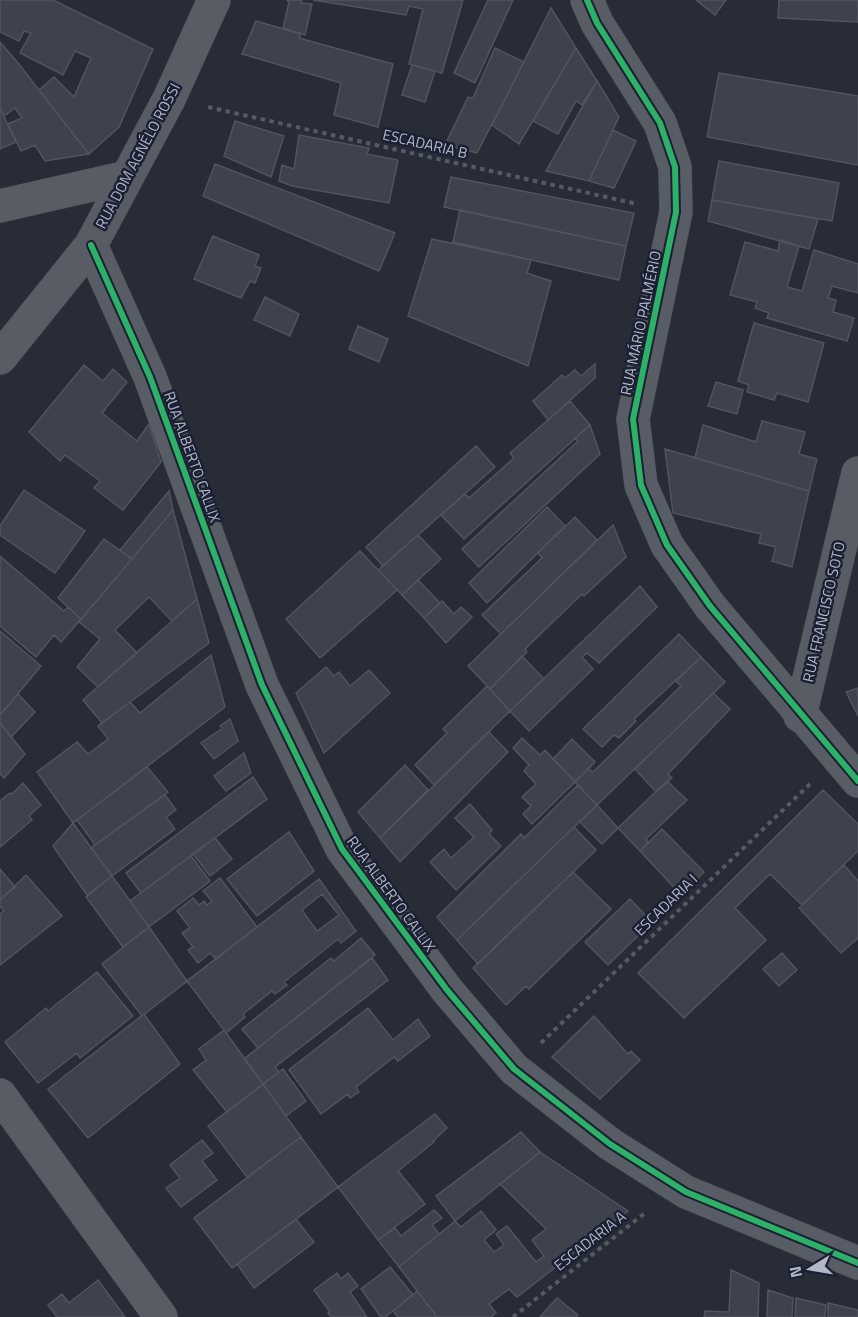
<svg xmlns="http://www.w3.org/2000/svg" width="858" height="1317" font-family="'Titillium Web',sans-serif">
	<rect width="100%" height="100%" fill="#282c37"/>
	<path fill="#3e424c" stroke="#50545f" stroke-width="1.5" fill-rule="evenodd" d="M0,0H53L153,49L119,127L89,154L39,90L54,77L74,97L91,58L75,51L63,75L20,53L31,33L24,31L19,41L0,32Z
		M302,0L301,3L312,4L305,35L283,28L289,2L287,0Z
		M313,0H463L442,73L409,64L423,9L409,6L406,15Z
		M488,0H513L475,83L454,73Z
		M696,0H726L715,15Z
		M779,0H858V22L778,18Z
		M551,8L576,48L519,144L492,125Z
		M256,21L301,34L299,38L393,64L378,127L334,115L341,83L242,54Z
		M0,42L18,63L89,154L45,161L35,145L21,151L8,124L22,118L15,108L4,116L0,108Z
		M495,48L524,62L477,153L445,145L468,97L473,98Z
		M576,48L597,81L582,105L576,101L558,134L533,121Z
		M412,65L435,71L425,102L402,95Z
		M719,73L858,96V165L707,137Z
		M597,81L619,117L589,181L546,171Z
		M0,108L16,142L0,149Z
		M235,121L284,136L271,177L224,156Z
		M613,130L636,141L614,188L589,181Z
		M299,135L369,148L367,154L398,160L389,203L292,186L279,181L282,165L294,169Z
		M719,161L839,183L832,221L712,200Z
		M215,164L395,233L379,271L203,196Z
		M451,177L634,213L626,246L444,207Z
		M712,200L818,219L809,249L708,221Z
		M460,210L626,246L619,280L453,242Z
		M213,236L259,255L255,266L261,268L255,283L250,281L241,298L194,279Z
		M432,239L531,260L527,273L551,281L528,366L408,316Z
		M780,240L799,246L787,287L802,291L814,250L858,264V293L832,286L828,298L836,300L833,312L854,318L847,341L767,318L769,313L755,308L757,302L730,295L745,242L778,251Z
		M265,297L299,314L290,336L254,320Z
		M754,323L824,343L808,402L777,393L774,400L747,392L749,385L738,381Z
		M358,326L388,339L379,362L349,349Z
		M595,364V378L548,420L533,401L562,375L565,378L575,370L581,376Z
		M84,365L103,381L113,369L127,382L102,413L137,441L149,424L161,462L123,510L94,488L100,481L65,455L60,461L29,432Z
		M716,382L743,390L737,414L708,406Z
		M570,401L590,425L464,539L441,515L465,494L469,498L514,458L510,453Z
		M762,421L805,432L799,454L817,459L809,491L695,458L703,425L756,442Z
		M590,425L600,454L479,567L462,549L578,441L575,438Z
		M476,446L495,467L383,566L366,547Z
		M665,449L809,491L792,567L772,561L776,547L759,543L761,534L673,513Z
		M24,490L85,531L55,573L0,535V526Z
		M169,491L173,510L132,559L120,550Z
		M547,507L565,526L487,603L469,583Z
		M173,510L197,599L172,621L149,597L115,630L137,653L98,687L77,667L100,639L79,622Z
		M575,517L597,540L501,634L482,615L542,558L538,553Z
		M613,525L626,557L584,596L582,594L525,649L527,652L490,689L468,666Z
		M418,535L441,559L402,595L378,570Z
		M104,539L132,559L81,619L58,598Z
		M360,551L397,590L320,658L286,619Z
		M0,556L64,611L68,607L81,619L61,642L54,635L36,657L0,626Z
		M418,580L440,603L424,618L402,595Z
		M640,586L657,607L599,663L587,653L582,657L593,669L529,731L510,711Z
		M197,599L209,643L102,723L83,700Z
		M442,601L454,614L461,607L472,617L446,643L424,618Z
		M0,631L41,666L1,714L0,713Z
		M679,634L701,657L634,719L636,721L619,738L614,735L602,747L583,729Z
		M211,655L225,707L73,823L37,772L77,742L88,754L108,739L98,726L130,702L140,713Z
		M522,656L544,679L510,711L490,689Z
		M701,657L725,682L597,805L575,782L588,769L593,772L681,686L676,681Z
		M326,667L334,676L339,672L350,686L369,670L390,693L324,753L296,693Z
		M487,686L510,711L434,785L415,765L447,733L443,729Z
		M858,688V716L846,692Z
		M713,693L730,709L668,774L672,778L656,792L635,769Z
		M18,694L35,712L11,737L0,723V715Z
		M230,719L238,741L214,759L201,743L223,728L220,726Z
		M0,723L25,754L4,778L0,774Z
		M489,732L508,752L400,862L380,838Z
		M522,738L540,755L545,750L575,782L532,824L523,814L531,806L522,797L536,784L524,771L529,765L513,748Z
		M572,739L595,762L575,782L553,759Z
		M244,753L251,773L226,791L214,776Z
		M405,765L428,790L380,838L358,812Z
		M147,767L168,792L95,845L77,820Z
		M253,777L267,799L141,893L126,873Z
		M667,781L687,800L646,839L648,842L640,851L618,828Z
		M23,783L41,805L29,816L32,820L0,847V801L10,793L12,794Z
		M578,785L597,805L457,940L437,917L439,915L521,834L524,838Z
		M823,790L858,824V851L802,905L770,874L735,908L766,940L684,1018L638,973Z
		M165,795L176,810L166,817L175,829L112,876L91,848Z
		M470,804L492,830L489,834L501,846L456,890L430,862L444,849L451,858L474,837L455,818Z
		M597,805L618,828L602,844L580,822Z
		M73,823L112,876L87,895L53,846Z
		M574,827L596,850L478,964L457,940Z
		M662,829L704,872L681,895L640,851Z
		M289,832L314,871L257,916L227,879Z
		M215,838L232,859L210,876L193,854Z
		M191,856L210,881L149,927L130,901Z
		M844,865L858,881V938L841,953L799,908Z
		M0,869L15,887L0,900Z
		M573,872L611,909L529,989L526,986L506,1005L473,968Z
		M26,875L62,916L0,965V914L4,911L0,906V900Z
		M112,876L149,927L123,947L86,897Z
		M220,878L257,927L216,959L210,953L198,963L188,950L193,947L182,933L190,928L177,911L193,898L199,905L204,901L207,905L212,901L203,891Z
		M319,879L356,931L341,943L338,939L284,982L287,985L275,994L272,991L243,1014L245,1017L226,1033L187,981ZM322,894L339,915L317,931L302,910Z
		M630,899L652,922L608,965L585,942Z
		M149,927L187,981L142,1016L102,964Z
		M361,938L375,955L258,1048L242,1029L331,958L334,961Z
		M782,953L797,970L779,986L763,969Z
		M372,958L388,980L275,1067L279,1072L263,1084L244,1059Z
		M97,972L133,1016L80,1058L77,1053L38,1083L5,1042L46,1008L48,1011Z
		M368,1008L393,1040L418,1019L430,1036L398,1061L394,1057L356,1087L359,1092L350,1098L348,1094L321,1114L289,1070Z
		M144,1014L180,1064L88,1138L48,1089Z
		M594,1016L628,1054L631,1051L640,1060L600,1099L552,1057Z
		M224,1030L263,1084L227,1112L193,1070L206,1060L199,1049Z
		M283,1069L306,1101L286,1116L263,1084Z
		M263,1084L301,1137L247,1177L208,1126Z
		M435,1114L447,1128L433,1141L434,1142L398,1171L425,1204L378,1240L338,1187Z
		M521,1132L540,1152L455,1221L436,1196Z
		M301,1137L338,1187L232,1268L194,1218Z
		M202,1140L213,1153L202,1161L217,1180L181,1207L166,1188L180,1178L170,1165Z
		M540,1152L628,1211L517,1297L509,1289L489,1304L496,1313L491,1317H437L399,1267L455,1221L461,1227L481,1211L496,1230L484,1240L494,1252L504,1245L496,1234L507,1226L536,1262L544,1256L532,1240L546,1229L500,1184Z
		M434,1210L442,1218L432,1225L439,1234L399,1267L378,1240L395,1228L401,1236Z
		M296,1219L314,1242L254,1288L237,1264Z
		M390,1267L413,1295L385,1317H381L361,1289Z
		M731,1270L759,1283L758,1317H704L705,1311L729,1312Z
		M337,1273L341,1279L348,1273L358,1286L350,1292L367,1317H331L328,1313L330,1312L314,1290Z
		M98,1280L125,1317H57L48,1305L62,1294L69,1303Z
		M768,1290L793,1298L792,1317H767Z
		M417,1291L418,1292L437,1317H398L393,1311Z
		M557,1298L578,1315L577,1317H540Z
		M796,1298L826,1305L825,1317H795Z
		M828,1303L858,1310V1317H828Z"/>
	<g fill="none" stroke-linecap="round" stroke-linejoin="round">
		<g stroke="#464951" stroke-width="34">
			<path id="minor" d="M587,0L597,23L660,123L675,167L676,212L633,419L641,485L667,545L710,606L858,781
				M0,206L127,177
				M91,245L150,377L262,685L342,849L447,990L514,1069L610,1144L686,1192L858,1263
				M0,358L91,245L169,99L214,0
				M800,716L858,473
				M0,1095L161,1317"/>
		</g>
		<path stroke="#565a62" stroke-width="4" stroke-dasharray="4.5 4.5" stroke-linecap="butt" d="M208,107L637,204
			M541,1043L810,784
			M513,1317L645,1213"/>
		<use href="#minor" stroke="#585c65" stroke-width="33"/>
		<g stroke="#1b2132" stroke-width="10">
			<path id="cycleway" d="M587,0L597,23L660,123L675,167L676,212L633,419L641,485L667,545L710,606L858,781
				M91,245L150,377L262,685L342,849L447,990L514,1069L610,1144L686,1192L858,1263"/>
		</g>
		<use href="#cycleway" stroke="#2db169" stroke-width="6"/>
	</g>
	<g text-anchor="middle" stroke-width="5" stroke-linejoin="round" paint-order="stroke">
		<g font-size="15" fill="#b2b7c9" stroke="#1b2132">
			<text transform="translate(425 144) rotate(13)" y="5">ESCADARIA B</text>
			<text transform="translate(138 156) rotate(-62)" y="5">RUA DOM AGNÉLO ROSSI</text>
			<text transform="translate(641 323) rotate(-78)" y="5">RUA MÁRIO PALMÉRIO</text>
			<text transform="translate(192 457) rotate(70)" y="5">RUA ALBERTO CALLIX</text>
			<text transform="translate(824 612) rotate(-77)" y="5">RUA FRANCISCO SOTO</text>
			<text transform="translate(391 894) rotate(54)" y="5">RUA ALBERTO CALLIX</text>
			<text transform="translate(666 905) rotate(-44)" y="5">ESCADARIA I</text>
			<text transform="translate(590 1241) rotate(-38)" y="5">ESCADARIA A</text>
		</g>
	</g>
	<g transform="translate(810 1269) rotate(259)" stroke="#1b2132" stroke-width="4.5" paint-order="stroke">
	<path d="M0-4.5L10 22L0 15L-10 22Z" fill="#b2b7c9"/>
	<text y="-9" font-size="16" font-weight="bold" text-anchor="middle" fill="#b2b7c9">N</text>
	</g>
</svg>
